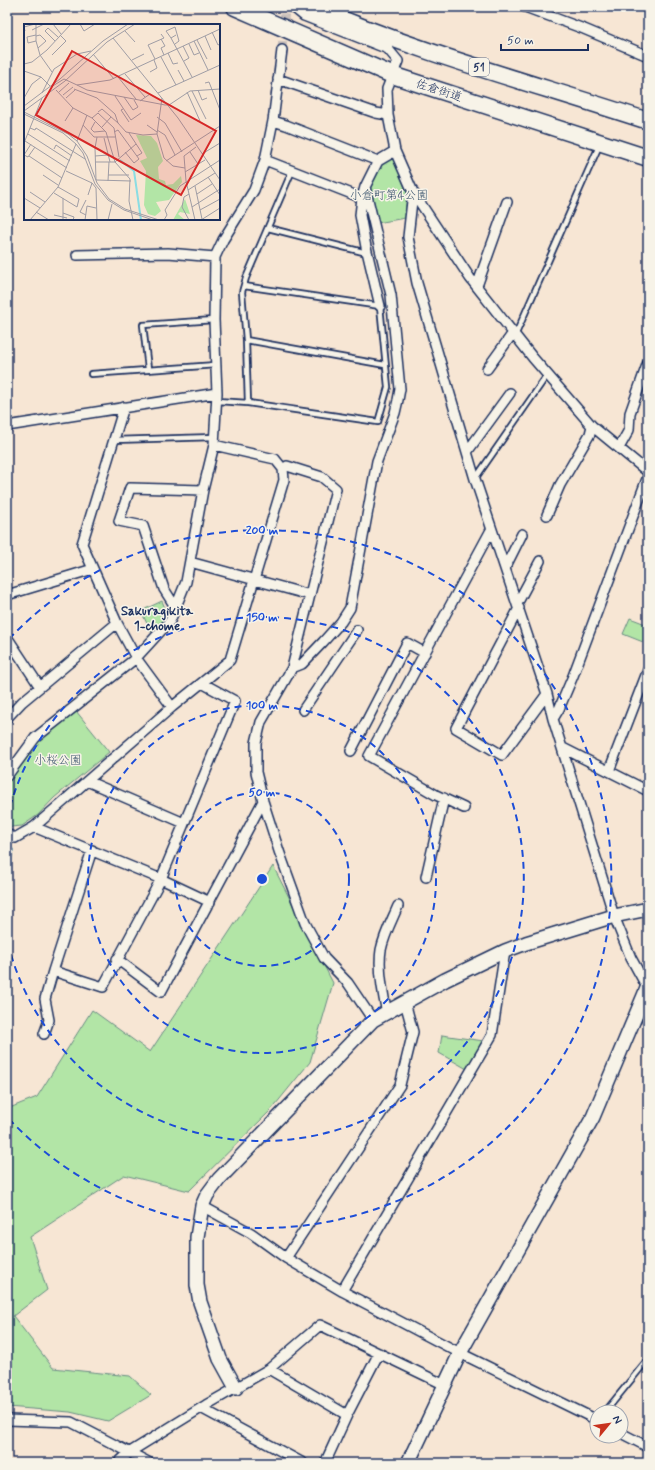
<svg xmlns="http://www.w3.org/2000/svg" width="655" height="1470" font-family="Mynerve,'Klee One',sans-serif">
	<rect width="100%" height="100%" fill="#f7e6d4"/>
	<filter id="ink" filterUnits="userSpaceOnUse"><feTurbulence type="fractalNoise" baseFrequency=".025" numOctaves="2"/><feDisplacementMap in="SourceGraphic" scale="8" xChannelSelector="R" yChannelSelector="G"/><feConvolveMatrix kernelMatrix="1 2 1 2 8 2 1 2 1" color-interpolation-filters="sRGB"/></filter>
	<g filter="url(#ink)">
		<path fill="#b2e5a6" stroke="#668a82" d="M393,156L407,193L405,218L377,223L368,187L379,162Z
			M162,601L165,608L163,622L151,632L141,611Z
			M630,618L648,625V644L623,634Z
			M76,711L109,752L54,798L38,815L22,826L11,827L7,825V784L35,744Z
			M273,866L333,983L310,1062L271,1110L189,1191L124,1175L30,1237L47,1290L13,1316L53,1368L130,1376L151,1395L108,1421L70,1412L7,1407V1109L37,1097L92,1010L150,1052Z
			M442,1035L484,1041L467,1069L439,1053Z"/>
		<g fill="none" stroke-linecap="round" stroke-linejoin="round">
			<path stroke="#5e97ae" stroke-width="3.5" d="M7,875L12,850"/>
			<path stroke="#cbc1bc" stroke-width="9" stroke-dasharray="9 4.5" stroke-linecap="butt" d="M282,50L285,7"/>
			<g stroke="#1b2f5e" stroke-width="8">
				<path id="lane" d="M268,228L367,253
					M515,336L599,146
					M246,340L385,365
					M148,369L143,325L214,320
					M91,374L216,365
					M217,401L248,403L378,422L388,387L380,306L244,286
					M248,403L246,340L242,292L246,278L292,171
					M114,440L215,437
					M475,479L548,374
					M605,1412L648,1359"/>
			</g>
			<g stroke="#1b2f5e" stroke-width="12">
				<path id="street" d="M293,7L304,16L388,49L398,61L387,89L388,115L395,151L413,192L470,278L533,358L592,426L648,472
					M525,7L584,29L648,56
					M278,79L376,113L388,115
					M273,121L286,125L378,161
					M265,160L362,198
					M365,187L391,295L400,389L398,400L395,413L377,461L350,608L341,622L323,642L302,664L292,668L261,722L256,743V772L263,801L279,851L305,923L324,958L348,983L373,1020
					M413,192L408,237L417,283L475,479L547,694L553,719L614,916L631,958L648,989
					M77,255L168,253L215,257
					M477,286L507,202
					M380,306L366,247L360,215L362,198L365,187L378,161L395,151
					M487,369L513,333
					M124,407L82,544L117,623L136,658L172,707
					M7,426L217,393
					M619,448L629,430L630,413L648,362
					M467,452L510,393
					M283,469L287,466L322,477L336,489L292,668
					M547,515L560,485L590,434L592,426
					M190,562L310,595
					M505,568L522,534
					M7,595L93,569
					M517,604L540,561
					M176,608L164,589L143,526L119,521L130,488L203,490
					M519,608L456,728L502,755L547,694
					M7,637L40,687
					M303,710L357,630
					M7,718L22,702L117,623
					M553,719L559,709L573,676L648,476
					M563,748L648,791
					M351,751L407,643L425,653
					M609,771L648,670
					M7,776L35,738L136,658L170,621L186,582L203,490L214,445L217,393L214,320L215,257L223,240L254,190L265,160L273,121L282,50
					M87,781L184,823
					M464,808L436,795L369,756L491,530
					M34,827L161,879L210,902
					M7,834L15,838L34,827L172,707L230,660L284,480L283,469L275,459L214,445
					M92,850L53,971L103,987L161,879L235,701L202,683
					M426,877L444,798
					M117,959L161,992L263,801
					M387,1013C383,995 378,968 381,950C384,935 392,920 398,906
					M44,1034L49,1020L45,999L53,971
					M202,1206L251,1233L286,1258L342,1291L460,1353L597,1420
					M286,1258L400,1085L413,1032L405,1002
					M342,1291L492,1035L505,951
					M269,1369L347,1415
					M201,1408L303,1463
					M7,1420L71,1422L150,1463
					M621,1433L648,1447
					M118,1463L130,1452L206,1405L269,1369L320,1325L445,1385
					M325,1463L347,1415L379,1353"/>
			</g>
			<g stroke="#1b2f5e" stroke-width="16">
				<path id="secondary" d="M236,1388L220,1359L200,1302L197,1285V1237L202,1206L207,1195L219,1179L373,1020L445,980L505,951L526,943L614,916L648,909
					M408,1463L460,1353L593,1117L648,986"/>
			</g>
			<g stroke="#1b2f5e" stroke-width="19">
				<path id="highway" d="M235,7L392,75L648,158
					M313,7C421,54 536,84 648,121"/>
			</g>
			<use href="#lane" stroke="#f7f3e8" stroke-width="4.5"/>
			<use href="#street" stroke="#f7f3e8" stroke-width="9"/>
			<use href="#secondary" stroke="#f7f3e8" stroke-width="13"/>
			<use href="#highway" stroke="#f7f3e8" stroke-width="16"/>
		</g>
	</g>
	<g fill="none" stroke="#1d4ed8" stroke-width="2" stroke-dasharray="7 5">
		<circle cx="262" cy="879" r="87"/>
		<circle cx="262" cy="879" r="174"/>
		<path d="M7 818A262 262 0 1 1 7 940"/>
		<path d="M9 639A349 349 0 1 1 9 1119"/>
	</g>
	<g text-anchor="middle" stroke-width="3" stroke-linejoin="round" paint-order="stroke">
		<rect fill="#f7f3e8" stroke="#5d6a87" stroke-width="1" x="469" y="58" width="20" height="18" rx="3"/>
		<g font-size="11" font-weight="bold" fill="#1b2f5e">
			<text x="479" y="71">51</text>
		</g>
		<g font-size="12" fill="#1b2f5e" stroke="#f7f3e8">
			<text transform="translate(439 90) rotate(18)" y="4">佐倉街道</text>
		</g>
		<g font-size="12" fill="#39536c" stroke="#f7f3e8">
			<text x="389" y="199">小倉町第4公園</text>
			<text x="58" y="764">小桜公園</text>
		</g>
		<g font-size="13" font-weight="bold" fill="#1b2f5e" stroke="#f7f3e8">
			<text x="157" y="615">Sakuragikita<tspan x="157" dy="15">1-chome</tspan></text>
		</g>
	</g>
	<g transform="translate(24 24)">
		<rect width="196" height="196" fill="#f7e6d4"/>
		<path d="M112,111L127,112L133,119L139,137L134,143L135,155L141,157L142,161L149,160L157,152L158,158L145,176L132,178L137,187L131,192L124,190L120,181L122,147L116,137L123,134ZM161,175L166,190L156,188L154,190L161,196H149Z" fill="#b2e5a6"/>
		<path fill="none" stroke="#8bdde3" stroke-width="2" d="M96,136L110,147M110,147L117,196"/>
		<path fill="none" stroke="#9f9da5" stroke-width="1" d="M12,0V17L16,31L28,48M29,0L37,10M56,0L60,7L71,0M8,6L20,0M1,7L0,3L11,0M101,7L111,18M188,8L194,21L196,20M152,11L147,14L168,53M12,12L16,11L22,17L14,24M181,12L187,26M89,14L154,94L196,156M147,14L142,7L151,3L155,17L151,20M137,15L141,22L137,24L140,31M173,16L183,35M12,17L4,19L3,13L12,11M31,17L21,7L24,4L34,13M170,17L184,46M165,20L170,31L175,29M159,22L165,34L160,37M144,29L149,40L154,39M69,30L90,55M28,31L42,17L36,11M137,33L152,61M131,35L124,21L140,14L137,10M108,36L120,30M0,40L8,38L23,26L47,0M154,46L160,57M0,47L17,53L26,62M126,48L133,44L130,36M101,50L121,73M94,53L112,75M181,59L185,58L196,86M53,61L63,66L141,81H145L166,67L196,65M27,63L40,55L53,61L86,56L196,5M50,65L73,74L91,90L94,99L102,108L119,111L133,110M32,66L49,84L68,94L82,108L91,138L106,155L105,177L109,196M174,66L178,76L183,74M168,67L182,95M35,68L45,59M163,68L176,97M18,69L30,45L53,30L67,27M134,69L196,41M39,71L49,63M91,72L107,96L117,89M100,73L109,86L114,83L110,76M0,74L8,60L17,53M42,74L51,66M138,74L133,110L140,134L149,142L161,144M116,77L126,70M0,82L36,55L79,17L104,0M99,85L97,86L105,98M0,87L41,57L83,18L111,0M0,88L44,110L53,117L63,132L73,159L85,175L101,185L135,196M74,88L78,85L94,99M0,90L39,109L52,120L59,129L71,160L84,176L100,186L129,196M133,93L141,99L158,128M68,94L74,89L90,104L95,133M41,97L49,84M71,98L67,105L70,108L81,107M59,101L70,113H91M123,101L133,108M78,103L87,93M6,104L11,106L12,104L61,135M133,106L141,111L151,131M90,108L94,106L115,135L110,139L101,128M105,109L118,129L113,132M4,110L46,137M80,114L86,138M1,117L43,144M53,117L63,91M0,119L18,74M7,120L0,131L4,133L11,123M30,125L32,121L48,132M166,128L174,140M178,130L196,119M5,132L38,154M71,132L84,131M142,137L196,102M71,138H91L112,120M42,147L68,159L72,164L73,196M161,148L181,136M19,151L34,161M84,151H105M184,153L196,171M72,156L71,124L73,113M72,156L107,157M84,157L85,138M171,162L178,195M164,166L191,149M6,168L21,178M30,169L53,183L55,175L34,163M173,170L188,160M64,171L68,159M0,174L16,184M39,174V196M62,176L56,188L62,191M168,183L196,165M176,186L196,175M12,188L25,196M39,189L50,193L49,196M30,191L43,194M6,196L34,163L52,120M61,196L63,182L72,184M84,196L88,180M140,196L143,191L141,186L156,162L196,136M165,196L158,183L160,173L165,170M171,196L162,157L160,132L172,123M177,196L196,184"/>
		<path fill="#d62828" fill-opacity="0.15" stroke="#d62828" stroke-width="2" d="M48,27L192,107L157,171L12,91Z"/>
		<rect width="196" height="196" fill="none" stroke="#1b2f5e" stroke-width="2"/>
	</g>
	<circle cx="262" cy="879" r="6" fill="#1d4ed8" stroke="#f7f3e8" stroke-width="2"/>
	<g font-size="12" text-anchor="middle" font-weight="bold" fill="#1d4ed8" stroke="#f7f3e8" stroke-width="3" stroke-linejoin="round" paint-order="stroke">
		<text x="262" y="534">200 m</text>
		<text x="262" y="621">150 m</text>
		<text x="262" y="709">100 m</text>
		<text x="262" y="796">50 m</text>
	</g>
	<rect width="655" height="1470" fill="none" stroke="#f7f3e8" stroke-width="24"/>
	<rect x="12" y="12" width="631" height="1446" fill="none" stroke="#1b2f5e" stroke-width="1.5" filter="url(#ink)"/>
	<g transform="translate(609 1424) rotate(61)"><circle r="19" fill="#f7f3e8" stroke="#9fa5b1"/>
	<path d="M0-3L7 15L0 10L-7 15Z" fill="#c8321e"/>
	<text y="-6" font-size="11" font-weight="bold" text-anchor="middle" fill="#1b2f5e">N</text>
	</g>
	<path d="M501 44v6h87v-6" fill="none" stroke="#1b2f5e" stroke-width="2"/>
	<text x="507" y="44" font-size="12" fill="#1b2f5e" stroke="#f7f3e8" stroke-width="3" paint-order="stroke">50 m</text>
</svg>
